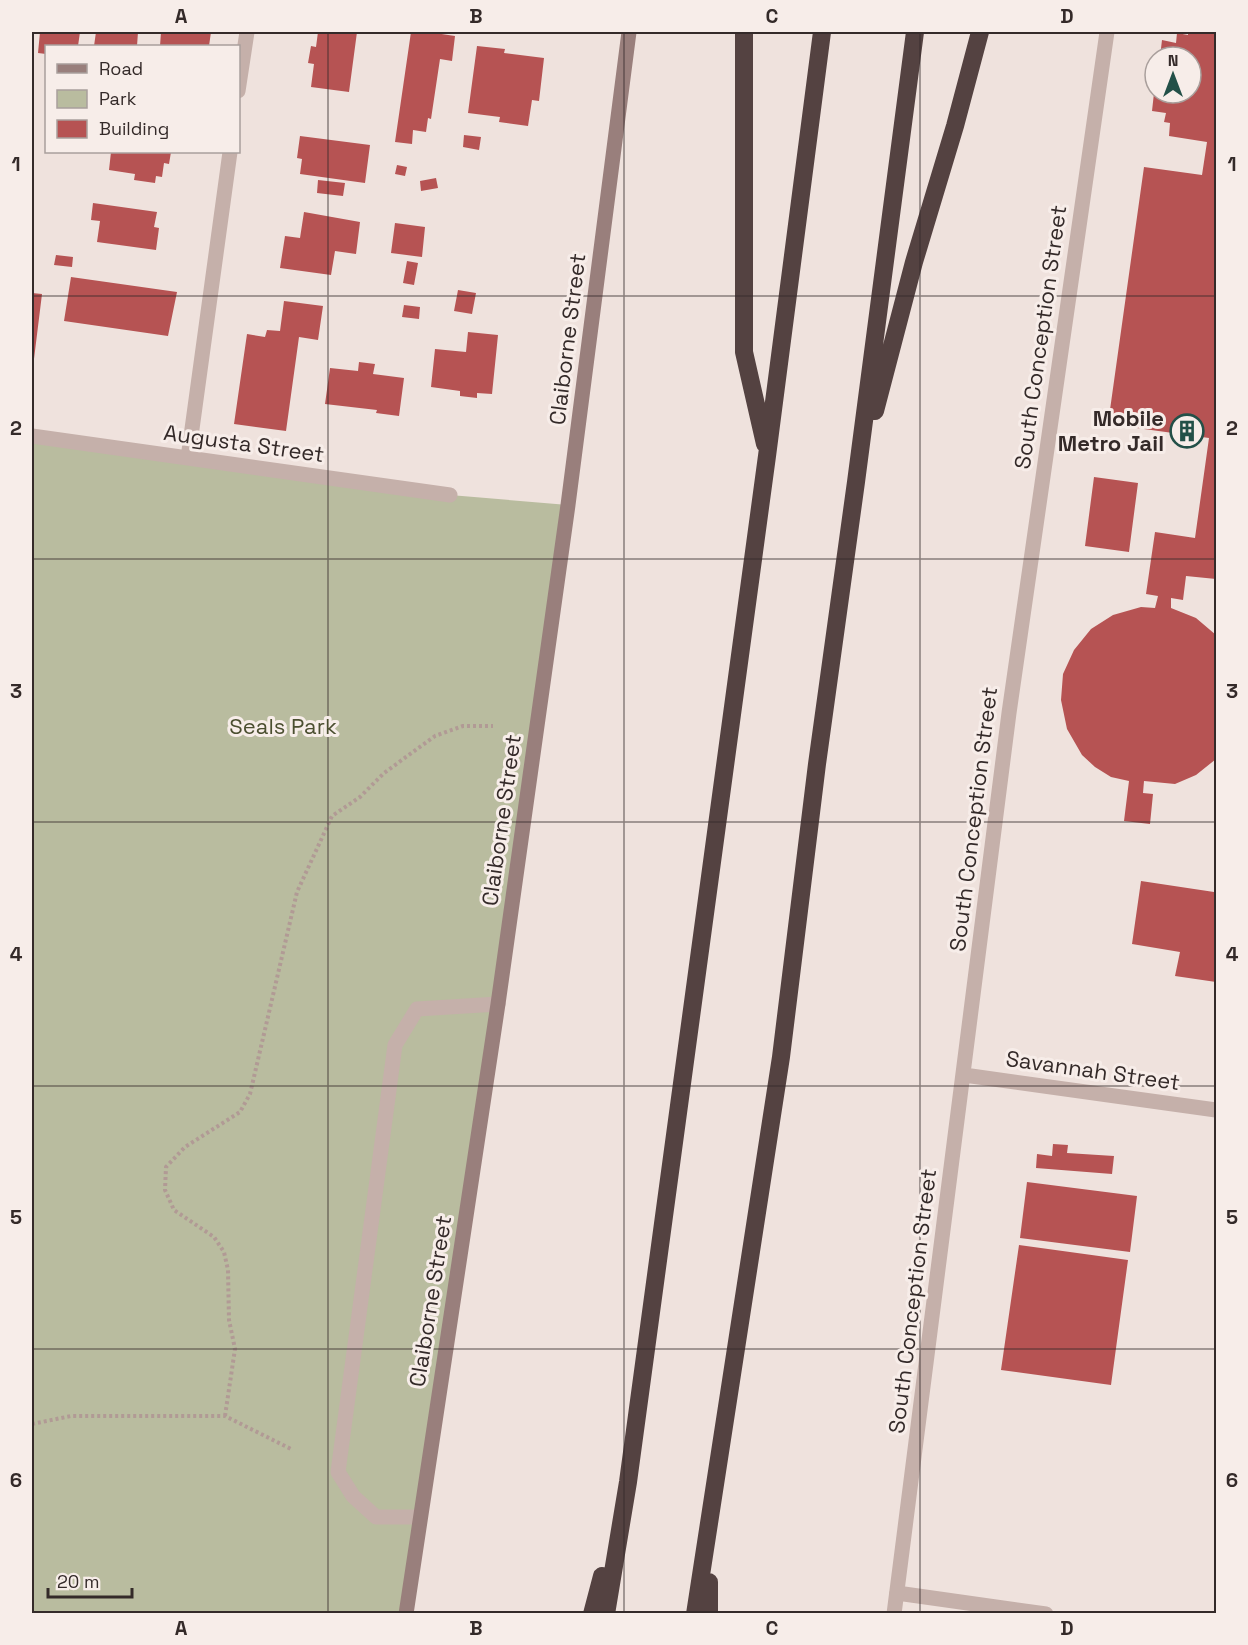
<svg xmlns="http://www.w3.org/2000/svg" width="1248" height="1645" font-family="'Space Grotesk',sans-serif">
	<rect width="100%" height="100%" fill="#efe2dd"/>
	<path fill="#b9bc9f" d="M32,436L450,495L568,505L406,1613H32Z"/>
	<path fill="#b65353" d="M40,32H80L78,46H46V54L38,53Z
		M96,32H138L137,46H94Z
		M161,32H211L209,46H160Z
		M318,32H357L349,92L311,87L314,64L308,63L311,46L316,47Z
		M411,32H428L455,36L452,61L440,59L431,119L428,118L426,132L413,130L412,144L395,142Z
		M1188,32H1216V579L1186,576L1183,600L1171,598V608L1196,618L1216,635V759L1196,775L1175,784L1144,781L1143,793L1153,794L1150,824L1124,821L1129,781L1111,777L1095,767L1082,755L1067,729L1061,700L1063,674L1074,650L1091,629L1113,615L1141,607L1155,608L1158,596L1146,594L1155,532L1195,538L1209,438L1108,424L1144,167L1202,175L1207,142L1169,136L1170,123L1164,122L1166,113L1152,111L1154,93H1191V57H1160L1162,40L1176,43L1177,33L1188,35Z
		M477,46L505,49L504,53L544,58L539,101L532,100L528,126L499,122L500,117L468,113Z
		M464,135L481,137L479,150L463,147Z
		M300,136L370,145L365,183L300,174L302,159L297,158Z
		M111,152H171L169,164L164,163L162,177L156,176L155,183L134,180L135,174L109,170Z
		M397,165L407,167L405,176L395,174Z
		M436,178L438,188L421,191L420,181Z
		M318,180L345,183L343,196L317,193Z
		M93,203L157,212L154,227L159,228L156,250L97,242L100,221L91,220Z
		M304,212L360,222L356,254L335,251L331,275L280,268L285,236L300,238Z
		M395,223L425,227L422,257L391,253Z
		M56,255L73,257L72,267L54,265Z
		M407,261L418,263L414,285L403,283Z
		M71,277L177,292L168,336L64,321Z
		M458,290L476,293L472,314L454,311Z
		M32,293L42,294L33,367L32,366Z
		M284,301L323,306L318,340L299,337L286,431L234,424L247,334L265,337L267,330L280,331Z
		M404,305L420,307L419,319L402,317Z
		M468,332L498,335L492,394L477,393V398L460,396V391L431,387L435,349L466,352Z
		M359,362L375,364L373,374L404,378L399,416L376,413L377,410L325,404L330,368L358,371Z
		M1094,477L1138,483L1129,552L1085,546Z
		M1141,881L1214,892L1216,881V982L1175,976L1180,952L1132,944Z
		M1053,1144L1068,1145L1067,1153L1114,1156L1112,1174L1036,1168L1037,1154L1052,1156Z
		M1027,1182L1137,1196L1130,1252L1020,1238Z
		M1019,1245L1128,1260L1111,1385L1001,1370Z"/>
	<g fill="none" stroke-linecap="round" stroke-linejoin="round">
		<path stroke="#b19a95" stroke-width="4" stroke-dasharray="3 3" stroke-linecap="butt" d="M225,1416L235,1349L229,1320L228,1270L224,1252L214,1237L174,1210L165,1190L166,1167L185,1147L240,1112L250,1094L297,892L332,816L360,797L384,773L435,736L463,726H493
			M32,1424L71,1416H225L293,1450"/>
		<path stroke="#c5b0aa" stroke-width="15" d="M419,1517H376L353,1496L338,1472L395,1045L417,1009L498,1004
			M897,1593L1046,1614"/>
		<path stroke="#c5b0aa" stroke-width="15" d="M238,91L247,32
			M32,436L450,495
			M188,458L230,152
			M964,1075L1216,1110
			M894,1614L1009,713L1107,32"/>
		<path stroke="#997f7c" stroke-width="15" d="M406,1614L498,1004L568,505L629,32"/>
		<path stroke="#544241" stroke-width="18" d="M744,32V352L765,444
			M875,411L914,262L955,126L980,32
			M709,1582V1614
			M592,1614L602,1576
			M606,1614L628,1482L767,456L822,32
			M695,1614L781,1057L817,764L856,482L915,32"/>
	</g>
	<path fill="none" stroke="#342a29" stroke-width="1.5" stroke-opacity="0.55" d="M328,32V1614M624,32V1614M920,32V1614M32,296H1216M32,559H1216M32,822H1216M32,1086H1216M32,1349H1216"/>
	<defs>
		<g id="building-ring" transform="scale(1.725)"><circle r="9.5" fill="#f7ede9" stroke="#235048" stroke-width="1.5"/><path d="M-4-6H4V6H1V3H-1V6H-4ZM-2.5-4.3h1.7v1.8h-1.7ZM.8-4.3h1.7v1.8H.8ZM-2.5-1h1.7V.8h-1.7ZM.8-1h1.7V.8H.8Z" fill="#235048"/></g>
	</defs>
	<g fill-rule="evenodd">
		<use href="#building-ring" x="1187" y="431"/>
	</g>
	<g text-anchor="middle" stroke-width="6" stroke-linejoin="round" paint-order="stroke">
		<g font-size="22" fill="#342a29" stroke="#f7ede9">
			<text transform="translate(1040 337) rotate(-82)" y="8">South Conception Street</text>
			<text transform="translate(567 339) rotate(-83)" y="8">Claiborne Street</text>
			<text transform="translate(244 443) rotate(8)" y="8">Augusta Street</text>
			<text transform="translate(973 819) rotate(-83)" y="8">South Conception Street</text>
			<text transform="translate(501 820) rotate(-82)" y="8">Claiborne Street</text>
			<text transform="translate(1093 1070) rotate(8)" y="8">Savannah Street</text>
			<text transform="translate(430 1301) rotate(-81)" y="8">Claiborne Street</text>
			<text transform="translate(912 1301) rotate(-83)" y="8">South Conception Street</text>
		</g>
		<g font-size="22" font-weight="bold" fill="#342a29" stroke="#f7ede9" text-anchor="end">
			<text x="1164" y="426">Mobile<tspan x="1164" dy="25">Metro Jail</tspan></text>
		</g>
		<g font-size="22" fill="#4b4f30" stroke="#f7ede9">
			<text x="283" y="734">Seals Park</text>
		</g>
	</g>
	<rect width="1248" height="1645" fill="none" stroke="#f7ede9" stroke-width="66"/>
	<rect x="45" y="45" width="195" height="108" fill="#f7ede9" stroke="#a99f9c" stroke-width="1.5"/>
	<rect x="57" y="64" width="30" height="9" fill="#997f7c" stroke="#a99f9c" stroke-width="1.5"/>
	<text x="99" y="75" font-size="18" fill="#342a29">Road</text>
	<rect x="57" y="90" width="30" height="18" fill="#b9bc9f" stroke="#a99f9c" stroke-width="1.5"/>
	<text x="99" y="105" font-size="18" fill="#342a29">Park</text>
	<rect x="57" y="120" width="30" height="18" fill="#b65353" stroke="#a99f9c" stroke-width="1.5"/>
	<text x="99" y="135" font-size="18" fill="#342a29">Building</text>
	<g transform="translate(1173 75)"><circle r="28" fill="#f7ede9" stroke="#a99f9c" stroke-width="1.5"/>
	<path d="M0-4.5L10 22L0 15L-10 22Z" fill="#235048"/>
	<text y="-9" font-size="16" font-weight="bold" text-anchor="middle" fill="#342a29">N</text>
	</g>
	<path d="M48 1588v9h84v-9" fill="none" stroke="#342a29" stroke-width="3"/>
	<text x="57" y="1588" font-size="18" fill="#342a29" stroke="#f7ede9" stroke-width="4.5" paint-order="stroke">20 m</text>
	<rect x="33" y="33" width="1182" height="1579" fill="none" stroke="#342a29" stroke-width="2"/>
	<g font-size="20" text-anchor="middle" font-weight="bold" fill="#342a29">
		<text x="181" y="23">A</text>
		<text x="476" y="23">B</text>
		<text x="772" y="23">C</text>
		<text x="1067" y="23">D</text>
		<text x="16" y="171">1</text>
		<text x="1232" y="171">1</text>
		<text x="16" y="435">2</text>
		<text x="1232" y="435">2</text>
		<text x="16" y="698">3</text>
		<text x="1232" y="698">3</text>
		<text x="16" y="961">4</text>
		<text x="1232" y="961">4</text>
		<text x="16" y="1224">5</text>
		<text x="1232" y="1224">5</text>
		<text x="16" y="1487">6</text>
		<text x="1232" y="1487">6</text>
		<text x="181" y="1635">A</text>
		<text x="476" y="1635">B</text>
		<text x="772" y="1635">C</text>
		<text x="1067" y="1635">D</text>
	</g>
</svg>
